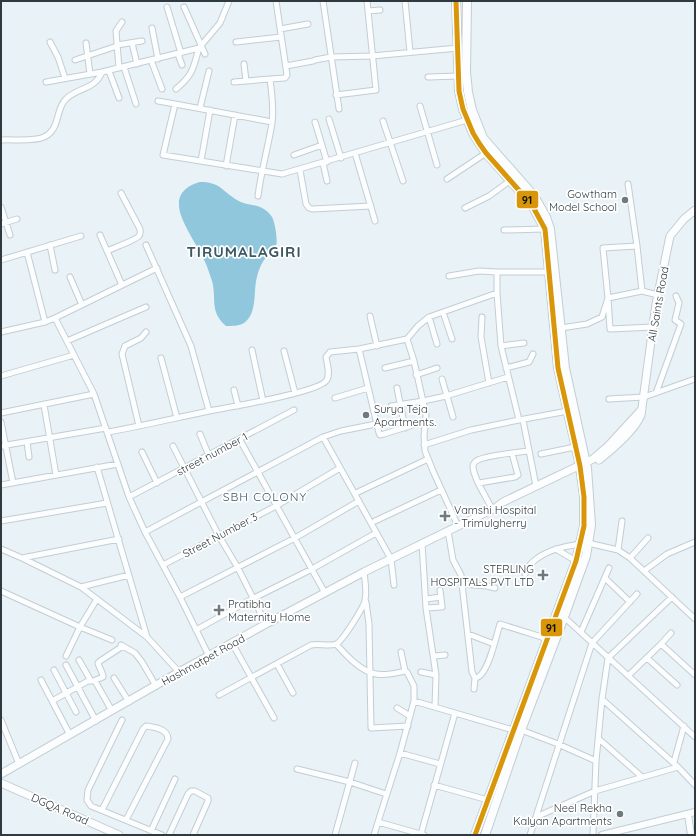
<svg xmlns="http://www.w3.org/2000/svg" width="696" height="836" font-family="Quicksand,sans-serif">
	<rect width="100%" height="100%" fill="#e8f2f7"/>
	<path fill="#90c7dc" d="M200,182C220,182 221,190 237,200C248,207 262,202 272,217C275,222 278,241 276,246C274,253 268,255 264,260C261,264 258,272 257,277C253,290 258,313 244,323C239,326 232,326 226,326C209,311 217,299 212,281C210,275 208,269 206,264C199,247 179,221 179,205C178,192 189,185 200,182Z"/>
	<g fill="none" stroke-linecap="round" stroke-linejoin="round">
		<g stroke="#c3ced2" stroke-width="7">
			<path id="minor" d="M323,1L339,109
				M405,1L410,52
				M167,7L181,53
				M184,7L205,54
				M368,11L380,10
				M152,28L158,59
				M280,29L308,24
				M50,42L58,57L65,78
				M236,42L281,37
				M86,43L90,74
				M132,43L137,64
				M117,45L142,41
				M178,54L182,65
				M75,60L117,46
				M151,60L162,89
				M315,60L331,57L372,56L458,48
				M244,64L246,81
				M286,66L313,61
				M124,67L136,104
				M119,68L116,31L122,22
				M109,71L119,98
				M428,77L459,76
				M46,82L102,72L199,48L220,23L229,1
				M234,82L270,79
				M176,89C193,75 193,69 199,48
				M336,95L376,90L367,1
				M158,101L175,104L163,155L282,174L467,120
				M175,104L272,122
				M420,106L437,165
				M200,108L209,71
				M329,119L341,158
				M383,121L403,181
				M315,122L327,162
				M1,140C13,139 33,142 44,137C61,129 55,109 66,99C78,87 95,90 102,72
				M355,153L375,221
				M294,155L322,145
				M201,161L210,110
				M323,163L327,181
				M226,166L235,115
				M300,170L306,204L309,208L312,209L371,206
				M447,179L486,153
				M258,196C261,171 268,148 272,123C274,109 272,94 270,79L285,78L287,75L276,1
				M1,207L10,235
				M465,208L489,196L511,180
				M1,224L17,219
				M504,230L545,229
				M100,235L122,285
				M50,245L55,270
				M146,245L191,346L209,411
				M637,246L642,291L608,298L610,329L653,327
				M107,251C113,248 136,240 139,236C141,234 140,231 140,229L121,193
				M27,252L45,322
				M1,260L81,236
				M549,272H497V293L501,346L519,420L568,411
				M449,276L479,271L497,272
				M70,277L82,305
				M642,291L658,295
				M443,312L452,339
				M370,316L377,346
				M429,317L437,344
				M482,317L481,337L489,383
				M55,318L94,394L129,497L145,532L180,597L209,656
				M561,328L587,324L602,317L608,298L603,248L637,246L628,184
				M1,332L45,322L55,318L157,268
				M67,341L146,307
				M501,346L524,343
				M359,349L379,433L380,435L384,434L416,424L427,422
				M252,350L263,401
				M284,351L295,393
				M161,358L177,418
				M385,368L414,361
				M506,368L529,362L533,354
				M416,375L437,368
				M1,376L74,355
				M442,379L453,417
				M397,388L405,428
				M234,390L238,406
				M656,393L681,324L675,320L679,303L676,296
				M335,398L368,388
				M609,399L644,397L695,379
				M44,405L56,475
				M391,406L423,401L446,396L508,377
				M1,413L94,394
				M523,420L536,486
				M1,422L13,483
				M139,426L122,354L125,346L141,338L146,332
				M108,432C142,426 175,418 209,411C229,407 316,393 326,381C331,375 327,364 326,357L330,352L359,349L407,339
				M200,434L209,456
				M323,437L391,559L394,585
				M240,440L325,593
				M27,442L29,457
				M424,445L471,430L519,420
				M1,446L106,428
				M173,446L219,536L238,568L266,624
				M142,452L157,483
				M541,454L575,447
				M97,467L147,637L179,672
				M479,483L515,477L518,475L513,457
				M1,485L118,464
				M358,492L428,459
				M129,497L294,410
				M492,509C487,498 473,478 473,466C473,464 475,462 476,461C483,456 519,452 529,451
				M1,521L107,503
				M375,521L441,490
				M458,526L433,471L425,451L424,436L426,415L414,361L407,339L418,326L429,317L497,293
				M448,531L453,560L461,575L472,672L475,678C488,677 496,636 500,624L548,639
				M145,532L323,437L341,431L376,424
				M119,539L22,558L81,587L147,637
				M422,543L426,608L436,675L435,707
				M588,543L618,550L630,558L695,619
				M1,549L22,558
				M556,549L576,561
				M618,550L622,521
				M630,558L648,538
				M163,565L276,506L340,468
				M644,571L667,554L695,542
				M525,574C527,569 529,564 534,561C546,550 565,546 581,544
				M605,578L630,602
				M462,584L487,586L495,588
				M81,587L129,575
				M1,591L80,627L112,640
				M180,597L295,538L359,501
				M426,599L441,597
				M366,602L369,624L371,728L408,726
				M426,608L442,607L440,590
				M564,617L695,737
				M196,630L252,599L312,569L376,533
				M581,632L609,568
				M671,633L661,644L695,675
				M468,634L494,644
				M232,643L274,718
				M336,644C347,656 360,671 376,674C386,676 396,673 405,671
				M121,645L135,653L142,662L156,686
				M401,652L405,671L407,672L414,686V701L400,753L378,822L424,835
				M66,656L80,627L97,599
				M434,656L445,655
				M647,658L677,685
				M79,660L91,681
				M277,664L293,693
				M66,665L96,721
				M54,670L76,712
				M421,672L436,675
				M629,675L661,644
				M114,678L129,702
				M41,680L70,735
				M95,681L112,711
				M474,689L475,678
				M219,695L311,645C319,643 328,647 336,644C342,642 364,607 365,600C367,592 365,581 364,572
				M602,699L678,767
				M52,701L88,681H93L103,677C103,672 99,668 98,663L100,661L123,646
				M414,701L513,730
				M397,708L410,716
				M1,720L19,764
				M122,720L88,790L87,800L91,806L162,835
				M521,730L558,744L596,761
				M599,739L642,777
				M400,753L440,764
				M674,762L684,726
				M297,769L350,782L386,794
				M434,785L488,800
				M102,810L143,729L146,726C155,727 168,729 168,739L126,820
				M536,817L595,791L678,767L695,785
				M151,831L175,779
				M421,834L455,713
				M169,835L188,794L191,791H195L208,798V801L193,835
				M335,835L355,763
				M374,835L378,822
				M530,835L592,643L637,594
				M593,835L596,761L602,699L608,658L672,597"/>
		</g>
		<g stroke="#c3ced2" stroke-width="8">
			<path id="tertiary" d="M688,814L691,835
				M602,835L695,812"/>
		</g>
		<g stroke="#c3ced2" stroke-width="9">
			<path id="secondary" d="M599,460C612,450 635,430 641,415L656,304L670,236L684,219L695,210
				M1,774L179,672L266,624L364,572L495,508L503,502L593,459L607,447L642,409
				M1,783L119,835"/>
		</g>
		<g stroke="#c3ced2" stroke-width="10">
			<path id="primary" d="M456,1L459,91L463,109L473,133L479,143L486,153L532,205L545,229L558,368L580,466L584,497V526L576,561L475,835
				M467,1L466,72L468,92L472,110L483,138L534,196L546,217L550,229L565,368L587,468L591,525L586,556L564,617L521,730L485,835"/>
		</g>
		<use href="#minor" stroke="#fcfdfe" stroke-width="5"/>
		<use href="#tertiary" stroke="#fcfdfe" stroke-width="6"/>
		<use href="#secondary" stroke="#fcfdfe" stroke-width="7"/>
		<use href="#primary" stroke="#fcfdfe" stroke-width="8"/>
		<g stroke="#fff" stroke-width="8">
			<path id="bus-1" d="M456,1L459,91L463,109L473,133L479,143L486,153L532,205L545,229L558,368L580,466L584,497V526L576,561L475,835"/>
		</g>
		<use href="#bus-1" stroke="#d99609" stroke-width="5"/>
	</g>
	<g fill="#6f7a7f" stroke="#fff" stroke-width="1.5">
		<circle cx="625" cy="200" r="4"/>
		<circle cx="366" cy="415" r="4"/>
		<path d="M443 510h4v4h4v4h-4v4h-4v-4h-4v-4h4z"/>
		<path d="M541 569h4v4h4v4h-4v4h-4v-4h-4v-4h4z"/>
		<path d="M217 604h4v4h4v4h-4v4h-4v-4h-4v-4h4z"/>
		<circle cx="620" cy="814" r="4"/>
	</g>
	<g text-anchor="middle" stroke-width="3.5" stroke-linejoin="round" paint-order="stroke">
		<g font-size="11" fill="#2e3a3f" stroke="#fff" text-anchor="end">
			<text x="617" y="198">Gowtham<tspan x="617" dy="13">Model School</tspan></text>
			<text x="374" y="413" text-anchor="start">Surya Teja<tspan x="374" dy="13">Apartments.</tspan></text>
			<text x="454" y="514" text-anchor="start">Vamshi Hospital<tspan x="454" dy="13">- Trimulgherry</tspan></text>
			<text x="534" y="573">STERLING<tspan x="534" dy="13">HOSPITALS PVT LTD</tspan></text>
			<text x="228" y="608" text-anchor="start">Pratibha<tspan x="228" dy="13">Maternity Home</tspan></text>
			<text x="612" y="812">Neel Rekha<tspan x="612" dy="13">Kalyan Apartments</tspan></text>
		</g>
		<g font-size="11" fill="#2e3a3f" stroke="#fff">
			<text transform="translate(658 304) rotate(-80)" y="4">All Saints Road</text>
			<text transform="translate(212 454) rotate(-28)" y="4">street number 1</text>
			<text transform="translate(220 535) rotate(-28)" y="4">Street Number 3</text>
			<text transform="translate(203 660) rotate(-29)" y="4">Hashmatpet Road</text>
			<text transform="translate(60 809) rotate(24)" y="4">DGQA Road</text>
		</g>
		<g font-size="12" letter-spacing="1" fill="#3c5863" stroke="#fff">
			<text x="265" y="501">SBH COLONY</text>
		</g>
		<g font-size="15" font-weight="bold" letter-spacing="1" fill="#3c5863" stroke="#fff">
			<text x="244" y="257">TIRUMALAGIRI</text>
		</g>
	</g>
	<g stroke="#fff" stroke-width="1.5">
		<rect x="516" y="190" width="23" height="19" rx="4" fill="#d99609"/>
		<rect x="540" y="618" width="23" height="19" rx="4" fill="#d99609"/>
	</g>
	<g font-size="11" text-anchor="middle" font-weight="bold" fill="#111">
		<text x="527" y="204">91</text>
		<text x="551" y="632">91</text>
	</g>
	<rect width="696" height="836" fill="none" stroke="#2e3a3f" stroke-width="4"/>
</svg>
